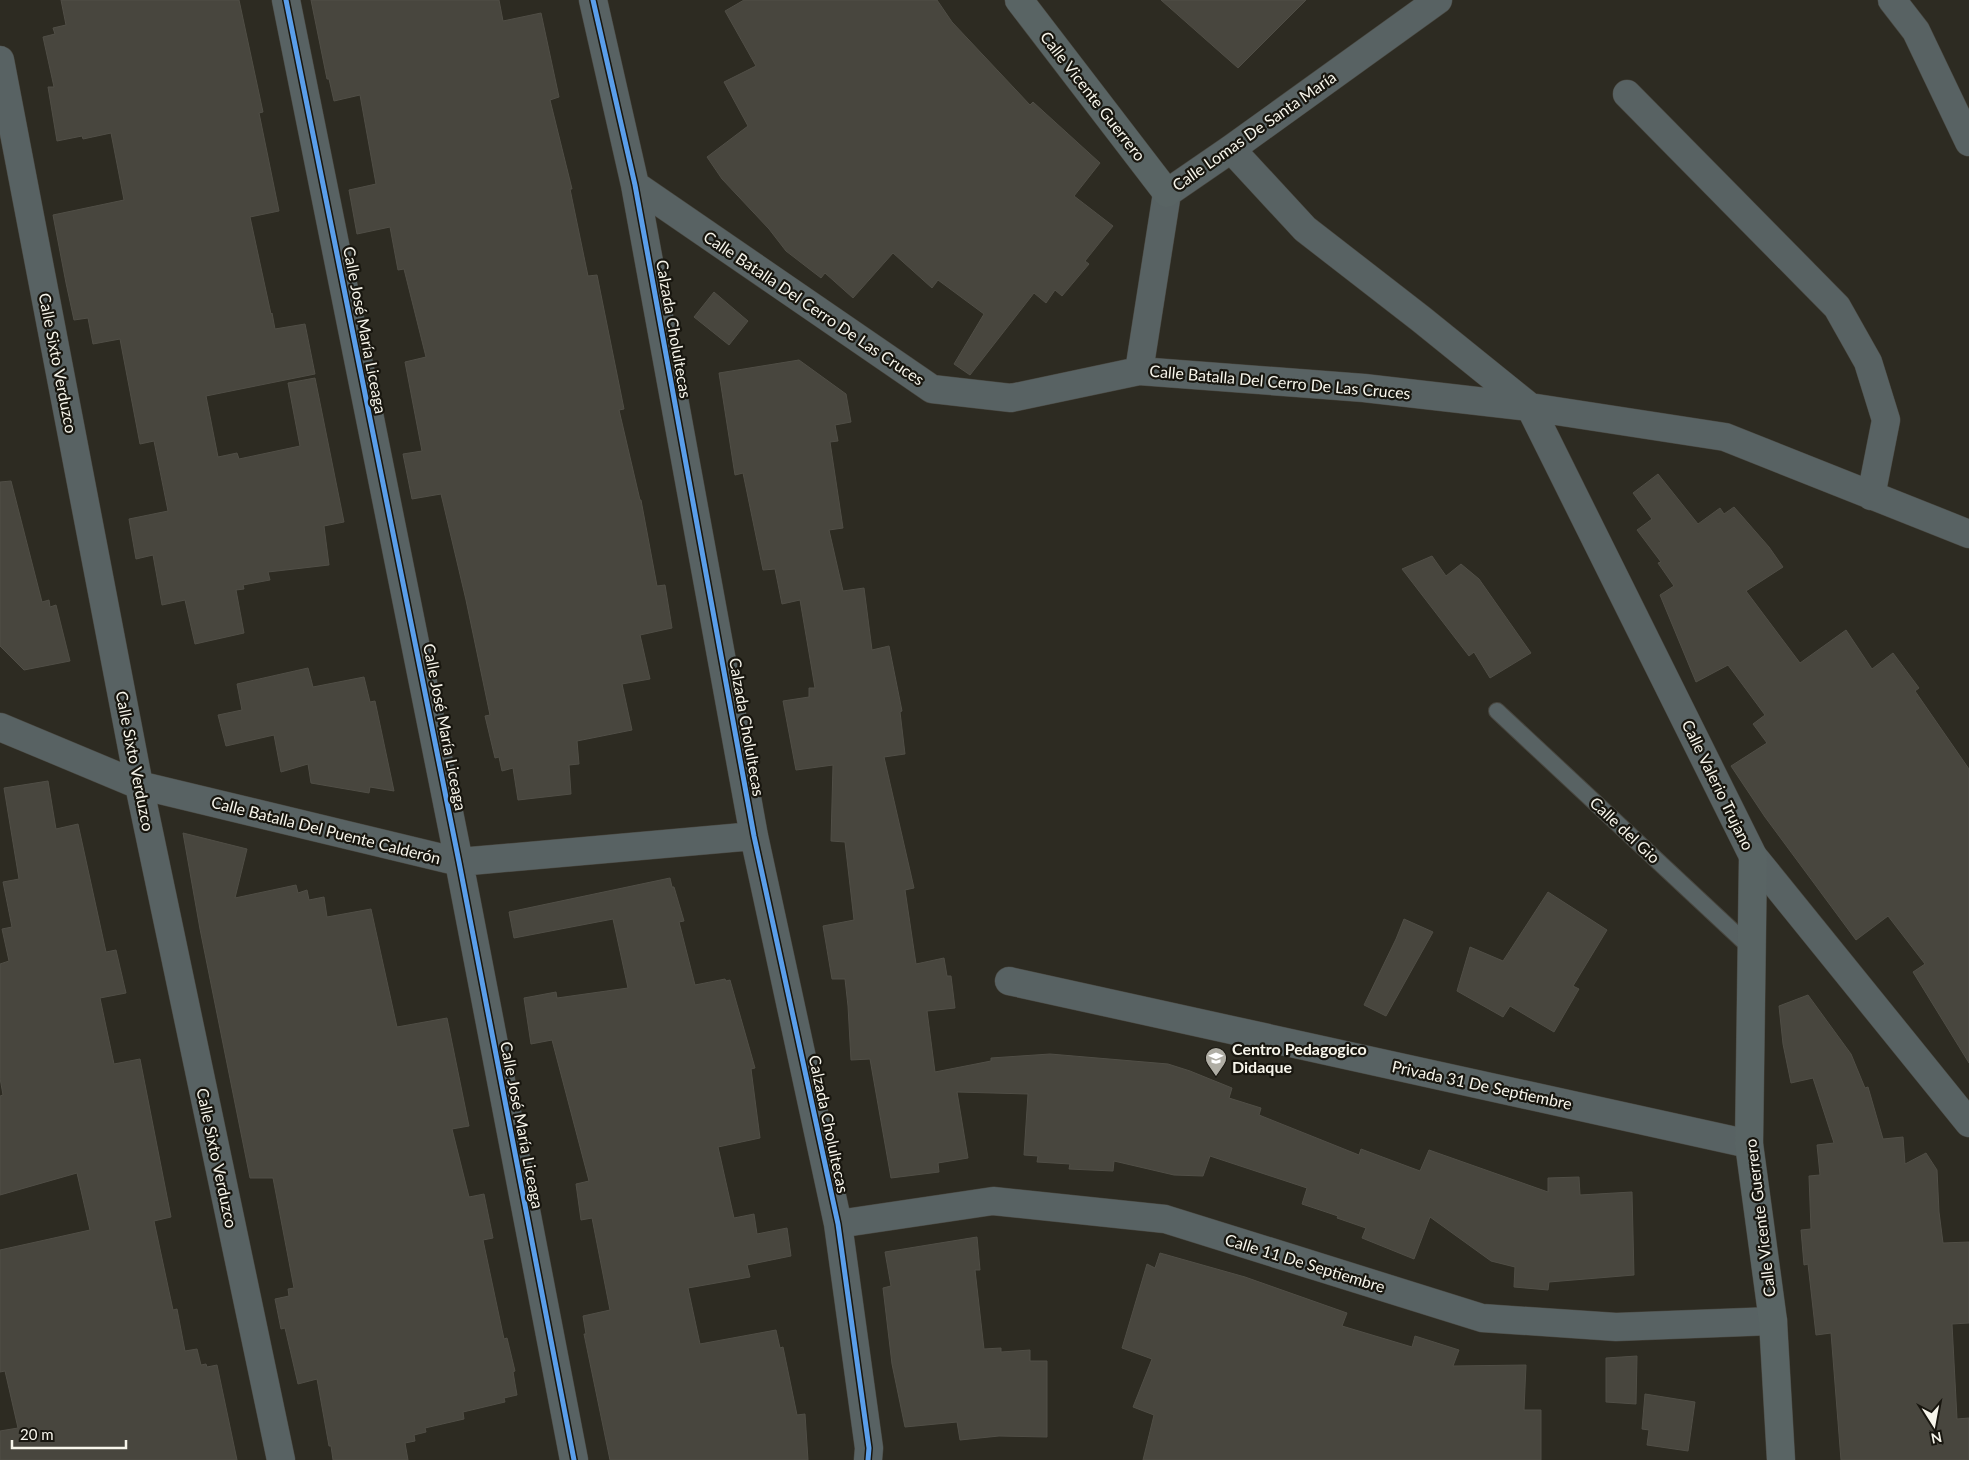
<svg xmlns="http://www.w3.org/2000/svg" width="1969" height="1460" font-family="Lato,sans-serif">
	<rect width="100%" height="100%" fill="#2d2b22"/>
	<path fill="#48463e" stroke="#504e46" d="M61,0H239L263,112L259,113L279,211L250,217L271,314L272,313L275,329L305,324L315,374L206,396L218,457L237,453L239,459L300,446L288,383L315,378L344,522L324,526L329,565L268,572L270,580L243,585L244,589L236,590L244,633L195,644L185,600L162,605L153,555L136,559L129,519L168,511L154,441L140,444L120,339L93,344L88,318L74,320L66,283L53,215L124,200L111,133L83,139L82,136L57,141L48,87H54L43,37L55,34L53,28L66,25Z
		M311,0H499L503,21L541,13L559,97L550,100L572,189H570L588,276L597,275L624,409L619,410L640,500H641L657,586L665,585L672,628L640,635L650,679L622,684L632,730L577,741L579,764L569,765L571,794L518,800L513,768L502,771L499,757L495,758L485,716L490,715L466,600L441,494L412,499L403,454L422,451L405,362L426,357L404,269L398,270L390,227L357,234L349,190L376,184L360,95L334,101L329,79H327Z
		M744,0H937L952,22L1030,105L1033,102L1100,163L1074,196L1113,226L1085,261L1089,264L1062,296L1055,290L1046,303L1034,293L970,375L954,364L984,314L938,280L932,288L893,253L853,298L825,273L821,278L786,251L769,229L722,179L707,157L748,126L724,82L756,66L725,11Z
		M1161,0H1306L1238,68Z
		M714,292L748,321L729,345L694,317Z
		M799,360L846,394L851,422L835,425L838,441L830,442L843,528L829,530L843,591L864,588L872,650L889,646L902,711L900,712L905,754L884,757L914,888L905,890L916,964L944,958L947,976H951L955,1008L927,1011L935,1072L991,1061V1058L1050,1054L1168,1064L1190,1071L1232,1088L1229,1098L1261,1108L1259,1115L1359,1155L1361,1149L1420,1171L1429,1150L1548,1192V1178L1579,1177L1580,1195L1632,1192L1634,1275L1549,1282L1548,1290L1514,1287L1515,1267L1491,1261L1430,1217L1414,1259L1362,1238L1366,1228L1337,1218L1338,1216L1302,1204L1307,1188L1210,1156L1203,1176L1174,1175L1114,1161L1113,1171L1069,1169L1070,1164L1037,1162L1038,1156L1024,1155L1028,1094L957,1092L968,1158L938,1163L939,1172L891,1178L870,1059L851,1060L848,1006L845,979H832L823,926L854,920L845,842L831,841L833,765L796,770L783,701L809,697V688H815L800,600L782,604L775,569L763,570L743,473L735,475L719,373Z
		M1658,474L1698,524L1720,508L1724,514L1734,507L1769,547L1783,567L1746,591L1800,663L1846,630L1872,669L1893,653L1919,688L1915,691L1969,769V1063L1913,972L1925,964L1888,916L1856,940L1765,817L1731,766L1767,743L1753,724L1765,715L1728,665L1696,682L1660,595L1674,586L1658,563L1661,562L1637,530L1652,519L1633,493Z
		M11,481L42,602L49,600L50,607L56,605L70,661L24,670L0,646V482Z
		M1432,556L1446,576L1461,564L1479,579L1531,653L1490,678L1474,652L1469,656L1402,569Z
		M308,668L313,687L364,677L370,702L375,701L394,791L370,787L369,793L311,783L308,764L281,772L274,735L226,746L218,715L242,710L237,684Z
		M48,781L56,829L78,824L106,952L116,950L126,993L100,998L114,1064L140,1059L171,1217L154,1221L173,1310L177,1309L185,1351L197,1349L201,1365L206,1364L207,1367L217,1365L237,1460H0V1431L18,1428L5,1371L0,1372V1250L90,1230L77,1173L0,1195V1096L3,1095L0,1078V964L9,961L2,929L12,927L3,882L19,879L4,788Z
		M183,833L247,849L235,898L296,885L298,893L307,890L309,900L324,897L327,917L371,909L397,1027L447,1018L469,1126L452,1129L469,1197L484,1194L493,1238L483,1240L504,1339L507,1338L515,1371L513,1372L517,1395L504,1398L505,1402L463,1412L464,1419L425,1428L426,1432L414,1435L415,1441L405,1443L408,1460H333L331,1446H329L317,1379L298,1384L285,1328L281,1329L275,1299L289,1296L288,1289L294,1288L273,1178H250L200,929Z
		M670,878L672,887H674L684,921L679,922L695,985L725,979L726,981L730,980L755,1068L751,1069L760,1138L718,1147L734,1218L754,1214L757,1234L787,1228L791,1256L747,1265L750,1277L688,1288L700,1344L776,1330L780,1348L783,1347L797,1415L805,1414L808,1460H610L584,1334H586L583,1316L610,1310L592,1218L581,1220L576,1184L589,1181L552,1040L531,1044L524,998L556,992L557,998L628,988L613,919L514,938L509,912Z
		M1548,892L1607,930L1573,986L1579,989L1554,1032L1510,1006L1503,1017L1457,991L1470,947L1503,961Z
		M1404,919L1433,932L1386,1016L1364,1005L1396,939Z
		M1808,995L1851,1054L1865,1088L1868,1087L1883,1139L1903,1137L1905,1164L1926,1153L1937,1170L1939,1212L1943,1243L1969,1242V1323L1952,1324L1957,1419L1969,1418V1460H1841L1831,1333L1816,1335L1808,1264L1804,1265L1801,1230L1811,1229L1809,1176L1820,1175L1817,1145L1834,1143L1813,1078L1791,1083L1783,1044L1779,1006Z
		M977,1237L980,1270H975L984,1349L1001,1348V1352L1030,1350V1361H1047V1437L999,1436L960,1440L957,1422L905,1427L892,1364L883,1288L891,1286L885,1252Z
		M1160,1253L1245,1277L1347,1313L1342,1326L1412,1347L1415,1336L1459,1350L1453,1366L1526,1365L1524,1410H1541V1460H1143L1154,1415L1133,1407L1152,1359L1122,1348L1147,1264L1155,1268Z
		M1637,1356L1636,1404L1606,1402V1358Z
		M1645,1394L1695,1402L1688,1451L1647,1445L1649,1430L1642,1429Z"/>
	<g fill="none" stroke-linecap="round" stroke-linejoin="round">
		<g stroke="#48463f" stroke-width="18">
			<path id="lane" d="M1497,711L1753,950"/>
		</g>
		<g stroke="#48463f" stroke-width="29">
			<path id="street" d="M286,0L459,862L574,1460
				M593,0L635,185L754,836L838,1224L869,1448L868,1460
				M1892,0L1916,31L1969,142
				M0,60L139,785L281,1460
				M1627,94L1837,307L1868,362L1886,420L1871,496
				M1231,149L1305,229L1421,319L1530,407L1753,856L1969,1123
				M635,185L932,389L1011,398L1139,371L1364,388L1530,407L1725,437L1969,534
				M1139,371L1167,193L1231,149L1438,0
				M0,727L139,785L459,862L754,836
				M1009,981L1749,1144
				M838,1224L993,1201L1165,1219L1482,1318L1616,1327L1773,1321"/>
		</g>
		<g stroke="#48463f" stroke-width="29">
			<path id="secondary" d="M1019,0L1167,193
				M1753,856L1749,1144L1773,1321L1781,1460"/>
		</g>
		<use href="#lane" stroke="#586263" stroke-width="16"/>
		<use href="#street" stroke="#586263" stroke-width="28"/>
		<use href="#secondary" stroke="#596464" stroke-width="28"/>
		<g stroke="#18160f" stroke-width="8">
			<path id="cycleway" d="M286,0L459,862L574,1460
				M593,0L635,185L754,836L838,1224L869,1448L868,1460"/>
		</g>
		<use href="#cycleway" stroke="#5a9eea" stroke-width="5"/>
	</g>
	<defs>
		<g id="school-pin" transform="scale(1.125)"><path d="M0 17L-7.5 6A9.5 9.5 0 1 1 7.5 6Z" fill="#b0aea5" stroke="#18160f"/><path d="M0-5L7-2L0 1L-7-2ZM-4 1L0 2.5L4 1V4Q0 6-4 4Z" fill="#fff"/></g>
	</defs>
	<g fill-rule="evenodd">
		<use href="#school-pin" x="1216" y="1058"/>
	</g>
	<g text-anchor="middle" stroke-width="4.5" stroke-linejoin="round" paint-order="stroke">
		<g font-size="16" fill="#f7f5eb" stroke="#18160f">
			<text transform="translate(1093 96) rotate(52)" y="6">Calle Vicente Guerrero</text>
			<text transform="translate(1254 131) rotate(-35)" y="6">Calle Lomas De Santa María</text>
			<text transform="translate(814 308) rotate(34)" y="6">Calle Batalla Del Cerro De Las Cruces</text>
			<text transform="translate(674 329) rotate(80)" y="6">Calzada Cholultecas</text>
			<text transform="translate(365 330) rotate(79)" y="6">Calle José María Liceaga</text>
			<text transform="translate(58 363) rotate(79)" y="6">Calle Sixto Verduzco</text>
			<text transform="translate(1280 382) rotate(5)" y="6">Calle Batalla Del Cerro De Las Cruces</text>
			<text transform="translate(445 727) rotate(79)" y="6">Calle José María Liceaga</text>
			<text transform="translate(747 727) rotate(80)" y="6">Calzada Cholultecas</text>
			<text transform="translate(135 761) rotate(79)" y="6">Calle Sixto Verduzco</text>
			<text transform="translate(1718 785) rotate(64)" y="6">Calle Valerio Trujano</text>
			<text transform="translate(326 830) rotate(14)" y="6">Calle Batalla Del Puente Calderón</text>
			<text transform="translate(1625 830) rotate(43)" y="6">Calle del Gio</text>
			<text transform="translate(1482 1085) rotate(12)" y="6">Privada 31 De Septiembre</text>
			<text transform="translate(829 1124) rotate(78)" y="6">Calzada Cholultecas</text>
			<text transform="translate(522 1125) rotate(79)" y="6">Calle José María Liceaga</text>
			<text transform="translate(217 1158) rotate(78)" y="6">Calle Sixto Verduzco</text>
			<text transform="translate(1760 1218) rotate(-97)" y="6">Calle Vicente Guerrero</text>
			<text transform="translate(1305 1263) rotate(17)" y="6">Calle 11 De Septiembre</text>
		</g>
		<g font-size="16" font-weight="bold" fill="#f7f5eb" stroke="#18160f" text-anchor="start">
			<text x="1232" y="1055">Centro Pedagogico<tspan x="1232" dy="18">Didaque</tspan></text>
		</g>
	</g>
	<g transform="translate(1934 1425) rotate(169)" stroke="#18160f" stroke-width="4" paint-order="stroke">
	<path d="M0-4L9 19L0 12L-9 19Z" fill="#f7f5eb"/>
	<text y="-8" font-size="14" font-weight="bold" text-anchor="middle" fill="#f7f5eb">N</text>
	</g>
	<path d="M12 1440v8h114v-8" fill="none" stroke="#f7f5eb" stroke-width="2.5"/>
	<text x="20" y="1440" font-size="15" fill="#f7f5eb" stroke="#18160f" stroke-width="4" paint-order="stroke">20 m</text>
</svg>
